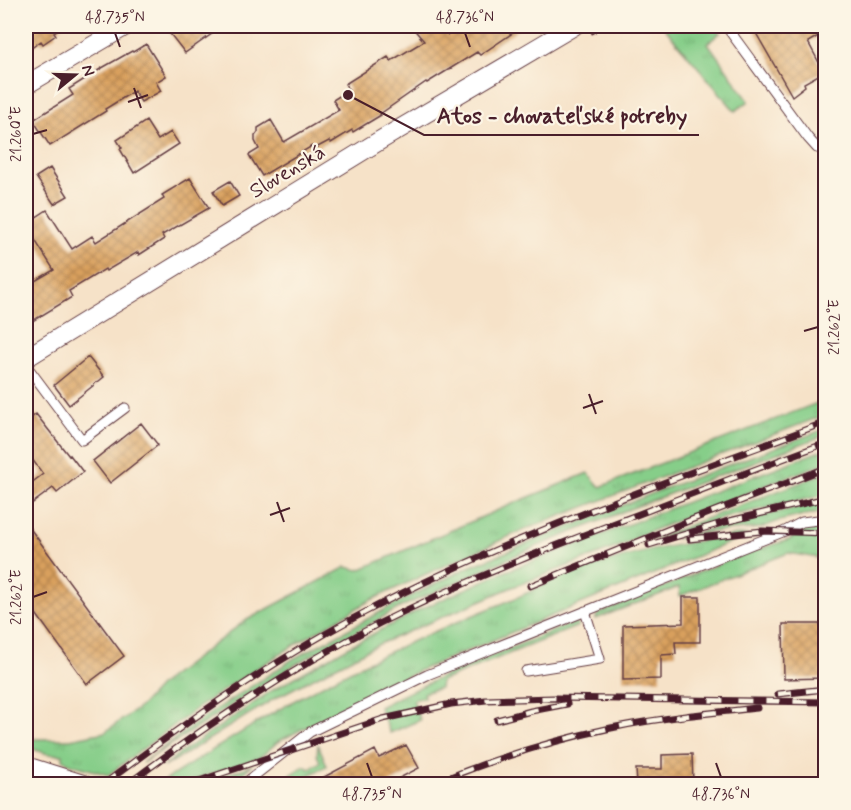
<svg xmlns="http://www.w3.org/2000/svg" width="851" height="810" font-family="Mynerve,sans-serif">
	<defs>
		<pattern id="grass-tufts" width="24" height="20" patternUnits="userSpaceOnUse" patternTransform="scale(1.5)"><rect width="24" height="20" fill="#86ce89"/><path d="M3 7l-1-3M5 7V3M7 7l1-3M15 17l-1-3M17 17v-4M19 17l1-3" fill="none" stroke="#75b076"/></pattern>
		<pattern id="building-cross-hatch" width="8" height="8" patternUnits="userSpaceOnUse" patternTransform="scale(1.5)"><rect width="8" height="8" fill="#d9a05d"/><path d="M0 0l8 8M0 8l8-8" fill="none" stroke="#b2824d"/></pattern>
	</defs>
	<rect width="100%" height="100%" fill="#fcf5e5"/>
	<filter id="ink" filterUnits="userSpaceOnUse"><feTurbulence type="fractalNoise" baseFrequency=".0167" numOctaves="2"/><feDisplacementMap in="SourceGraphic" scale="12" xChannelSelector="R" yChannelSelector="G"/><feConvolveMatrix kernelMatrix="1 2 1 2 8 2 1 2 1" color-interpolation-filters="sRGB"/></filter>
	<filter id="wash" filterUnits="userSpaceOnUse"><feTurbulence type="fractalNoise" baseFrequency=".008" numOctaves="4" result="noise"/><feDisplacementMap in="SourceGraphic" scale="24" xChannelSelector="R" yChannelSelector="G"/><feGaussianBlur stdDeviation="1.35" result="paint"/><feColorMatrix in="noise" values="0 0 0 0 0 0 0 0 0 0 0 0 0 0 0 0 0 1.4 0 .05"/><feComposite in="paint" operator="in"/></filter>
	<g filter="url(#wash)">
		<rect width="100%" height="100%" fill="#f6e2c8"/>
		<path fill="url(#grass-tufts)" stroke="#68765a" stroke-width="1.5" d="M663,26H714L720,33L708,43L749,101L735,111Z
			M825,400V415L521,531L424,575L369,601L296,644L242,678L200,706L108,775L68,763L63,759V755L48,754L26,747V736L28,739H70L105,732L141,706L160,685L245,621L346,567L359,570L517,502L588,473L600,487Z
			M825,429V435L627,510L521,553L403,606L294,665L142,763L206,716L293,659L401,601L469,567L656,492Z
			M825,449V463L787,477L644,534L620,546L510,588L377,645L277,697L164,767L176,756L273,690L348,647L421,609L499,574Z
			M825,473V495L731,516L640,544Z
			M825,501V512L800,516L776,522L761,528L710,532L674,539L724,525Z
			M825,528V559L788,553L680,596L679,587L596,619V616L600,613L748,552L789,540L805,529Z
			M737,535H748L418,671L279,741L259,758L182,784H159C211,751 263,717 317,688C380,654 445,626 511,600C531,592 550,581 569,573C580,569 592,566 604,563C649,549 690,542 737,535Z
			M573,623H577L578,626L441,681L440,688L423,693L424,697L413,700L420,720L390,733L379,707C442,674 508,649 573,623Z
			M318,744L327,766L292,784H277L304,766L310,769L320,762L317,755Z
			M252,765L231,784H200L207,782Z"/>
		<g id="blocks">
			<path fill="url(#building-cross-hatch)" d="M26,26H63L54,32L56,35L43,44L41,41L26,52Z
				M164,26H223L185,53Z
				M411,26H440L448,35L461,26H523L480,55L477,52L427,83L426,82L380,114L381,115L353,132L352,130L331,143L329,141L314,149L312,146L262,176L249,155L259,149L255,141V136L258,132V128L271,120L284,142L339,110L333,100L349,90L345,84L388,57L391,61L424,41Z
				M752,26H825V32L808,42L824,72L804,83L805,86L792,96Z
				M146,44L166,76L156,82L161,91L141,102L134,91L105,109L106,111L50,146L33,120L73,95L69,89L102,68L132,51L133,52Z
				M146,121L158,140L171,132L179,144L134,173L120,149L122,148L117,140Z
				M50,168L68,196L54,204L36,177Z
				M190,178L209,208L162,235L164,239L139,255L138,252L106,271L105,269L69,291L72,297L26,325V286L54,270L26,226V224L47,210L72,249L92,236L96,242L164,199L162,195Z
				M230,181L239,196L222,206L213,191Z
				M88,357L104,377L69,405L54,385Z
				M36,414L69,456L70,455L83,472L57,493L53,488L26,508V487L43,474L26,451V422Z
				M141,423L158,445L110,483L93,461Z
				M26,523L124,656L87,684L26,600Z
				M683,597H700V642H675L676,654L661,655V679L623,680V625L683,623Z
				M783,624H825V678L784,679Z
				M406,745L419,768L388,784H311L375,750L379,758Z
				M692,754L693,784H637L636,769H662V755Z"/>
		</g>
	</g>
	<g filter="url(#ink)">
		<use href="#blocks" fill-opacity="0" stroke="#643c43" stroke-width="1.5"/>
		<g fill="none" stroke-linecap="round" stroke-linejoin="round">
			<g stroke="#643c43" stroke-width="11">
				<path id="lane" d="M726,26L808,138L817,148L826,150
					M26,365L82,440L125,408
					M526,671L600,659L585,611
					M244,784L310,732L427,675L785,531L802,522L826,519"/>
			</g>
			<g stroke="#643c43" stroke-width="20">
				<path id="street" d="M26,85L126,26
					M26,358L379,141L574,26
					M26,766L83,784"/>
			</g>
			<path stroke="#643c43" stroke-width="4" stroke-dasharray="4.5 4.5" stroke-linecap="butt" d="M591,33L604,26"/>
			<use href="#lane" stroke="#fff" stroke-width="9"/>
			<use href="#street" stroke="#fff" stroke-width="18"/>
			<g stroke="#4a1f2b" stroke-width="7">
				<path id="rail" d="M690,539L762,531L826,533
					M649,545L725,522L826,498
					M530,586L691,520L826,468
					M778,694L826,689
					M497,720L531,711L567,704
					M104,784C189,720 277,657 373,608C517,533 673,480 826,422
					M128,784C207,724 291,669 380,623C464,581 551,547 639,514C701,490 763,466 826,443
					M190,784L383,719L451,704L486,700L554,698L826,702
					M433,784C490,760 550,741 611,728C659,718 708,713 757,708"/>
			</g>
			<use href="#rail" stroke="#fcf5e5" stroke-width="4.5" stroke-dasharray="14" stroke-linecap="butt"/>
		</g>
	</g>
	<path fill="none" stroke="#4a1f2b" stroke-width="2" d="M115,33L120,47M465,33L470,47M134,88L141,108M128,102L148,95M33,134L47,130M804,331L818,327M589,394L596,414M583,408L603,401M277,502L284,522M270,515L290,508M33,597L47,592M367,763L372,777M716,763L721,777"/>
	<g text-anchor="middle" stroke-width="4.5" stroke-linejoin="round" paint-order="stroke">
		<g font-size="21" fill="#4a1f2b" stroke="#fcf5e5">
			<text transform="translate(287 171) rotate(-31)" y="7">Slovenská</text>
		</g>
	</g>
	<path fill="none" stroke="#4a1f2b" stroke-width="2" d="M348 95L424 135H699"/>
	<circle fill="#4a1f2b" stroke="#fcf5e5" stroke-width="2" cx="348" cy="95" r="6"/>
	<g font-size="22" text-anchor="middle" font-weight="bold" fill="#4a1f2b" stroke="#fcf5e5" stroke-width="4.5" stroke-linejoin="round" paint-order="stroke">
		<text x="562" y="123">Atos - chovateľské potreby</text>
	</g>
	<rect width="851" height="810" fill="none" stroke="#fcf5e5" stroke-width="66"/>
	<g transform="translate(75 75) rotate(71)" stroke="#fcf5e5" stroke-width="4.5" paint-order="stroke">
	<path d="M0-4.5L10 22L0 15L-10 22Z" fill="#4a1f2b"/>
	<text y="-9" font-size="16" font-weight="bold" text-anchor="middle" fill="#4a1f2b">N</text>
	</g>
	<rect x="33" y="33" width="785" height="744" fill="none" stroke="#4a1f2b" stroke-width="2"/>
	<g font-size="15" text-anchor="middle" fill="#4a1f2b">
		<text x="115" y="22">48.735°N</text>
		<text x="465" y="22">48.736°N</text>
		<text transform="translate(16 134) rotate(-90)" y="5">21.260°E</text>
		<text transform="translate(834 327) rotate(-90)" y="5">21.262°E</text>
		<text transform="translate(16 597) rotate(-90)" y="5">21.262°E</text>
		<text x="372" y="799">48.735°N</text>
		<text x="721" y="799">48.736°N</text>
	</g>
</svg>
